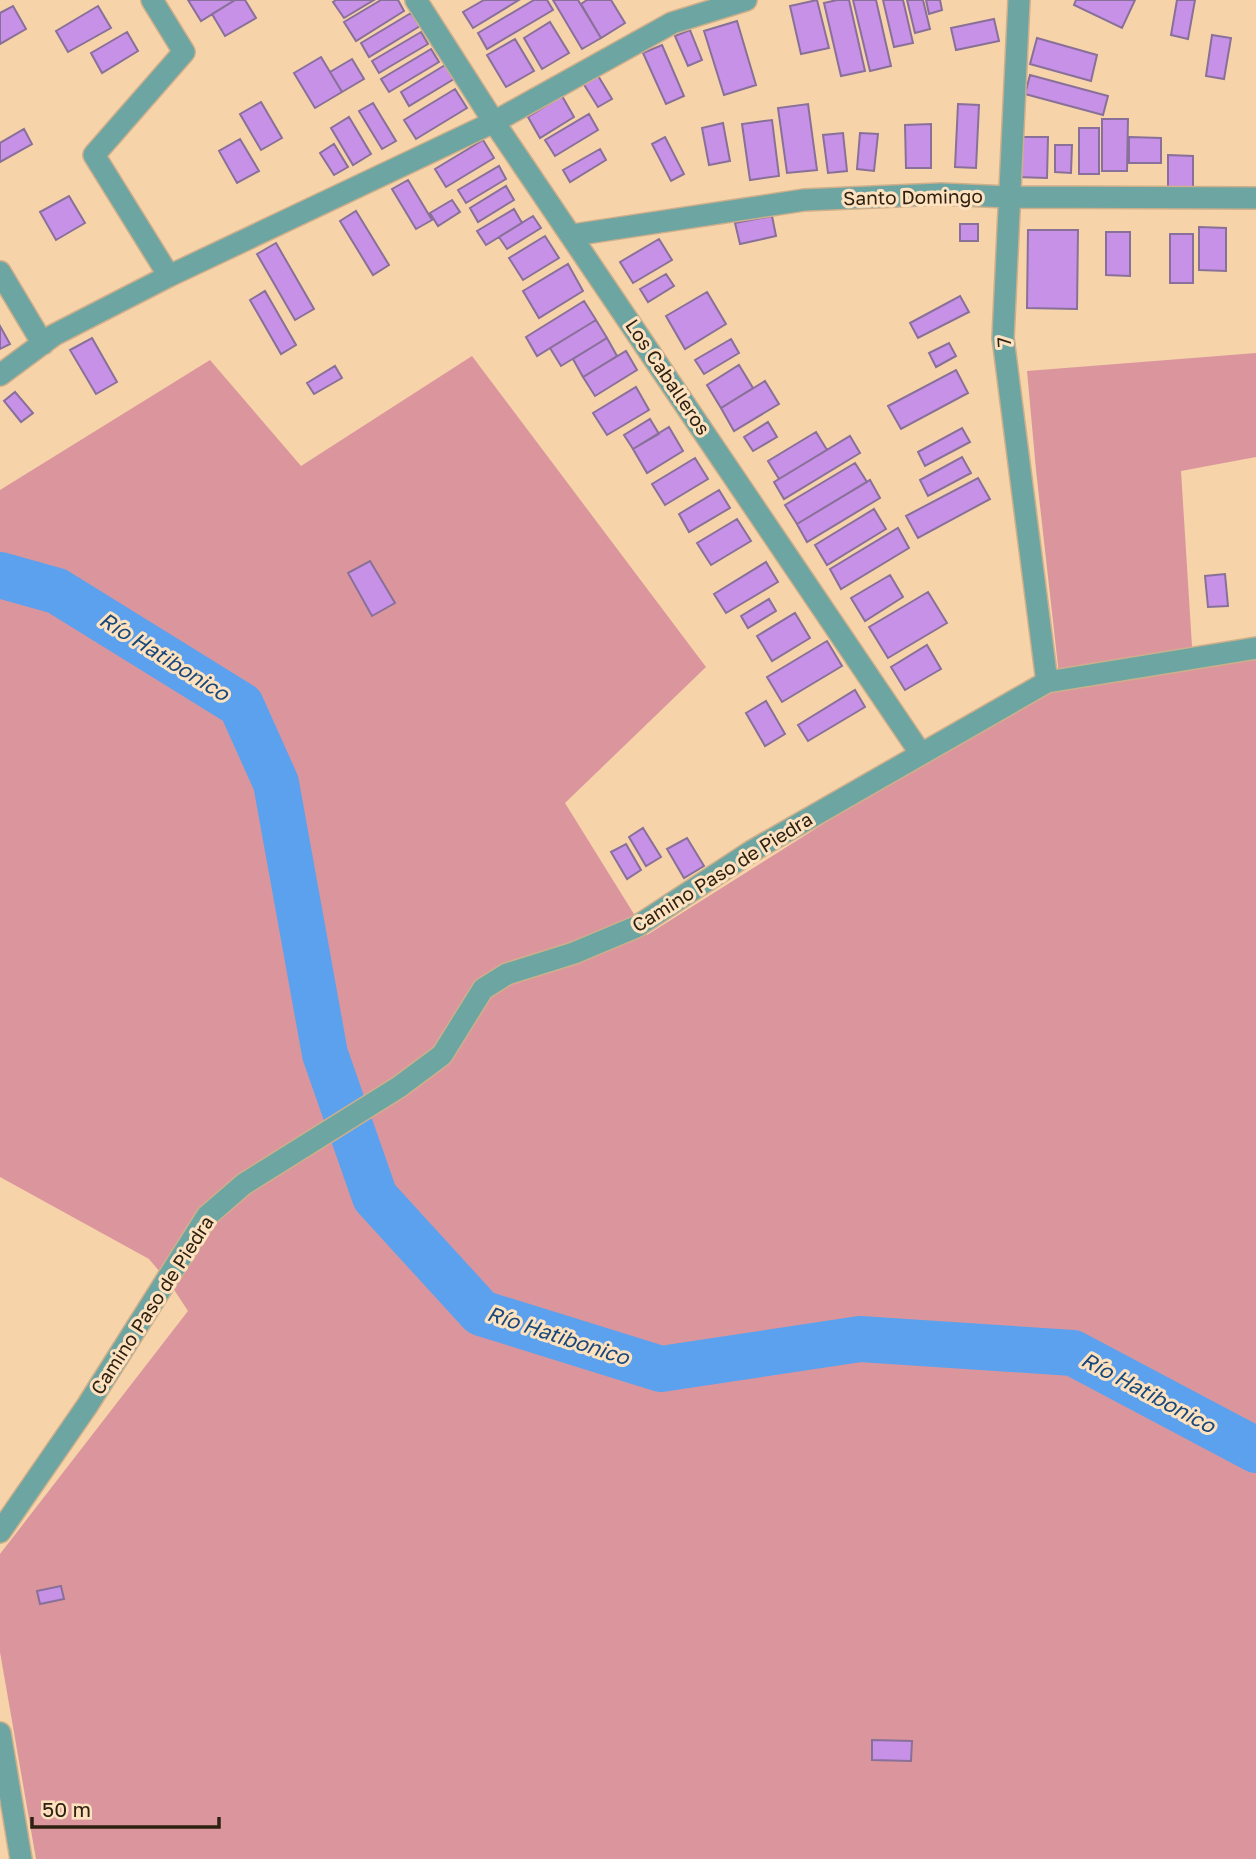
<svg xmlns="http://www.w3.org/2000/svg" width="1256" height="1859" font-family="'Golos Text',sans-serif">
	<rect width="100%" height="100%" fill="#f6d3a9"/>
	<path fill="#db969d" d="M1256,353V457L1181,471L1193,662L1256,655V1859H36L0,1652V1554L188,1311L171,1285L149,1259L0,1177V490L210,360L301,466L472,356L706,667L565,803L647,935L1059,675L1036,470L1027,371Z"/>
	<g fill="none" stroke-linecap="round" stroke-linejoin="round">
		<path stroke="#5ba1ed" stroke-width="46" d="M0,575L57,591L241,705L276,783L325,1054L375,1197L481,1313L661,1369L860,1339L1073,1353L1256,1450"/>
	</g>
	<path fill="#c791e7" stroke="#897099" stroke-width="2" d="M188,0H235L201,21Z
		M235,0H245L256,18L225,36L212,14Z
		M336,0H374L344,18L333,2Z
		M381,0H398L404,11L356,41L344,22Z
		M484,0H519L473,28L463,12Z
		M534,0H547L553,10L487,49L478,33Z
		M553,0H578L601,38L582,49Z
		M587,0H611L625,23L601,38L581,4Z
		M817,0L829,48L801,54L790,6Z
		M837,0H849L865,71L841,76L824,3Z
		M853,0H876L891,66L870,71Z
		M883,0H903L913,43L894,47Z
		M907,0H923L930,29L915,33Z
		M926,0H940L942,10L929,14Z
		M1076,0H1135L1122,28L1074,5Z
		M1177,0H1195L1188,39L1171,35Z
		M13,6L26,29L0,44V13Z
		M98,6L111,28L68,52L56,31Z
		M411,13L420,26L369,57L361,43Z
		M994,19L999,41L956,50L951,28Z
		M737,21L756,85L724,95L704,31Z
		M550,22L569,53L542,69L524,38Z
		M690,30L702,60L688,66L675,36Z
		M127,32L138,51L102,73L91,53Z
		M421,32L428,44L379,73L372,61Z
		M1212,35L1231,38L1224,79L1206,76Z
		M1037,38L1097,55L1091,81L1030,64Z
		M515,39L534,71L506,87L487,55Z
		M662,45L684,96L666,104L643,53Z
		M431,49L439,62L389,92L381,79Z
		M321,57L342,92L315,108L294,73Z
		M352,59L364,79L342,92L330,72Z
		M445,65L454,79L409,106L401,92Z
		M597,74L612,99L598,107L583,83Z
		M1030,75L1108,96L1103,115L1025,94Z
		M455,89L467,108L416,139L404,120Z
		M562,96L574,117L540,138L528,117Z
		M261,102L282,138L261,150L240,114Z
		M373,103L396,141L382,149L359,111Z
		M808,104L817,170L787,173L778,108Z
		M958,104L979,105L976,168L955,167Z
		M589,114L598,130L555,156L545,140Z
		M349,117L371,154L353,165L331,128Z
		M1102,119H1128L1127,171H1102Z
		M772,120L779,176L750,180L742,124Z
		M723,123L730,161L709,165L702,128Z
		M931,124V168H906L905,125Z
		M1079,128H1099V174H1079Z
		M24,129L32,144L0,162V143Z
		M843,133L847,171L828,173L823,135Z
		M860,133L878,134L874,171L857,169Z
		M665,137L684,174L671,181L652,144Z
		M1016,137H1048L1047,178L1016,177Z
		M1129,137L1161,138V163H1129Z
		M240,139L259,171L237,183L219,151Z
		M483,140L494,158L446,187L435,169Z
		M334,144L348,167L334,175L320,153Z
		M1055,145H1072L1071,173L1055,172Z
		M600,149L606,160L570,182L563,170Z
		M1168,155L1193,156V187H1168Z
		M499,166L506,179L466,203L458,190Z
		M408,180L432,220L416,229L392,189Z
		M506,186L514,200L478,222L470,208Z
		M69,196L85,223L56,240L40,212Z
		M452,200L460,212L438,226L430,213Z
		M514,209L522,223L486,245L477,231Z
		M356,211L389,265L373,275L340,221Z
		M533,216L541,228L507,249L499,237Z
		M772,216L776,236L740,244L735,223Z
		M960,224H978V241H960Z
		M1199,227L1226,228V271L1199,270Z
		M1028,230H1078L1077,309L1027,308Z
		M1106,232H1130V276L1106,275Z
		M1170,234H1193V283H1170Z
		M545,236L559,258L523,280L509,258Z
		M659,239L672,260L633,283L620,262Z
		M276,243L314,309L295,320L257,254Z
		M568,264L583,291L539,318L523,291Z
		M666,274L674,286L648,302L640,289Z
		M265,291L296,345L281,354L250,300Z
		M707,292L726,324L685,349L666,316Z
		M960,296L969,312L918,338L910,323Z
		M584,301L596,320L537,356L526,337Z
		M596,320L607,338L561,366L550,348Z
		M0,326L10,344L0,349Z
		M92,338L117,382L96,394L70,350Z
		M607,338L617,356L583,377L573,359Z
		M731,339L739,353L704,374L695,360Z
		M949,343L956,356L936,367L929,353Z
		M626,351L637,370L595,396L583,377Z
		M739,365L753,388L721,408L707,385Z
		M335,366L342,378L314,394L307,383Z
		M956,370L968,393L901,429L888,406Z
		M765,381L779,404L734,431L721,408Z
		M636,387L649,410L607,435L593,413Z
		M15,392L33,413L21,422L4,401Z
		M650,419L659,434L633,449L624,435Z
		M768,422L777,437L753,451L744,437Z
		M669,427L683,451L647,473L633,449Z
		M962,428L970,442L925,466L918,452Z
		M816,432L827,450L779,479L768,461Z
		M850,436L860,453L784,499L774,482Z
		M962,457L971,473L928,496L920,480Z
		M695,458L708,479L665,505L652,484Z
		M855,463L867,482L797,524L785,505Z
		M978,478L990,499L918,538L906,516Z
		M870,480L880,498L807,542L797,524Z
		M719,490L730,508L689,532L679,514Z
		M874,509L886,529L827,565L815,545Z
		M737,519L751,541L711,565L697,543Z
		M898,528L909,548L841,589L830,569Z
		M370,561L395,603L372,616L348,573Z
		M766,562L778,582L726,613L714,594Z
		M1225,574L1228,606L1208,607L1205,576Z
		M890,575L903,597L865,621L851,598Z
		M928,592L947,623L888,658L869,627Z
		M769,599L776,611L748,628L741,616Z
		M795,613L810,638L772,661L757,636Z
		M827,641L842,666L782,702L767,677Z
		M927,645L941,669L905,690L891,667Z
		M855,690L865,707L808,741L798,725Z
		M766,701L785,734L765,746L746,713Z
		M643,828L661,857L646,866L629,837Z
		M687,838L704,866L684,878L667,849Z
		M626,844L641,870L627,879L611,852Z
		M61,1586L64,1599L40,1604L37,1591Z
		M872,1740L912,1741L911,1761L872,1760Z"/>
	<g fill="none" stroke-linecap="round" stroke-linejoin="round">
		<g stroke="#ceaf8b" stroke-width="24">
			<path id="minor" d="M152,0L184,52L94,155L169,276
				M416,0L494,122L921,754
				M1019,0L1003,338L1047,682
				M573,235L804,200L941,194L1009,197L1256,198
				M0,272L43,344
				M0,375L54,335L169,276L494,122L672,23L746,0
				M0,1532L87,1406L207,1216L244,1184L399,1087L442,1055L483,989L507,974L574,953L636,927L752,851L1047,682L1256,648
				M0,1733L21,1859"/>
		</g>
		<use href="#minor" stroke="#6ca5a2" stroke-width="21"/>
	</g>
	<g text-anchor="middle" stroke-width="6" stroke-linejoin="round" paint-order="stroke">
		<g font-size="19" fill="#2e2111" stroke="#fee2c0">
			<text transform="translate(913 197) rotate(-1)" y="7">Santo Domingo</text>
			<text transform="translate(1004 342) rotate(-94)" y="7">7</text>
			<text transform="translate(668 377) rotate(56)" y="7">Los Caballeros</text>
			<text transform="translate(722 872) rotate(-32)" y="7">Camino Paso de Piedra</text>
			<text transform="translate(152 1305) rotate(-57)" y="7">Camino Paso de Piedra</text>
		</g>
		<g font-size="21" font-style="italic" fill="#19497a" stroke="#fee2c0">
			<text transform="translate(164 657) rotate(32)" y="7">Río Hatibonico</text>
			<text transform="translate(558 1336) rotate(18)" y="7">Río Hatibonico</text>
			<text transform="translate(1148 1393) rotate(28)" y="7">Río Hatibonico</text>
		</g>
	</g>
	<path d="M32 1817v10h187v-10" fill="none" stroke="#2e2111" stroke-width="3.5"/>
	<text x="42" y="1817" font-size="21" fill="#2e2111" stroke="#fee2c0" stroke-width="5" paint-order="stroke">50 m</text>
</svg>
